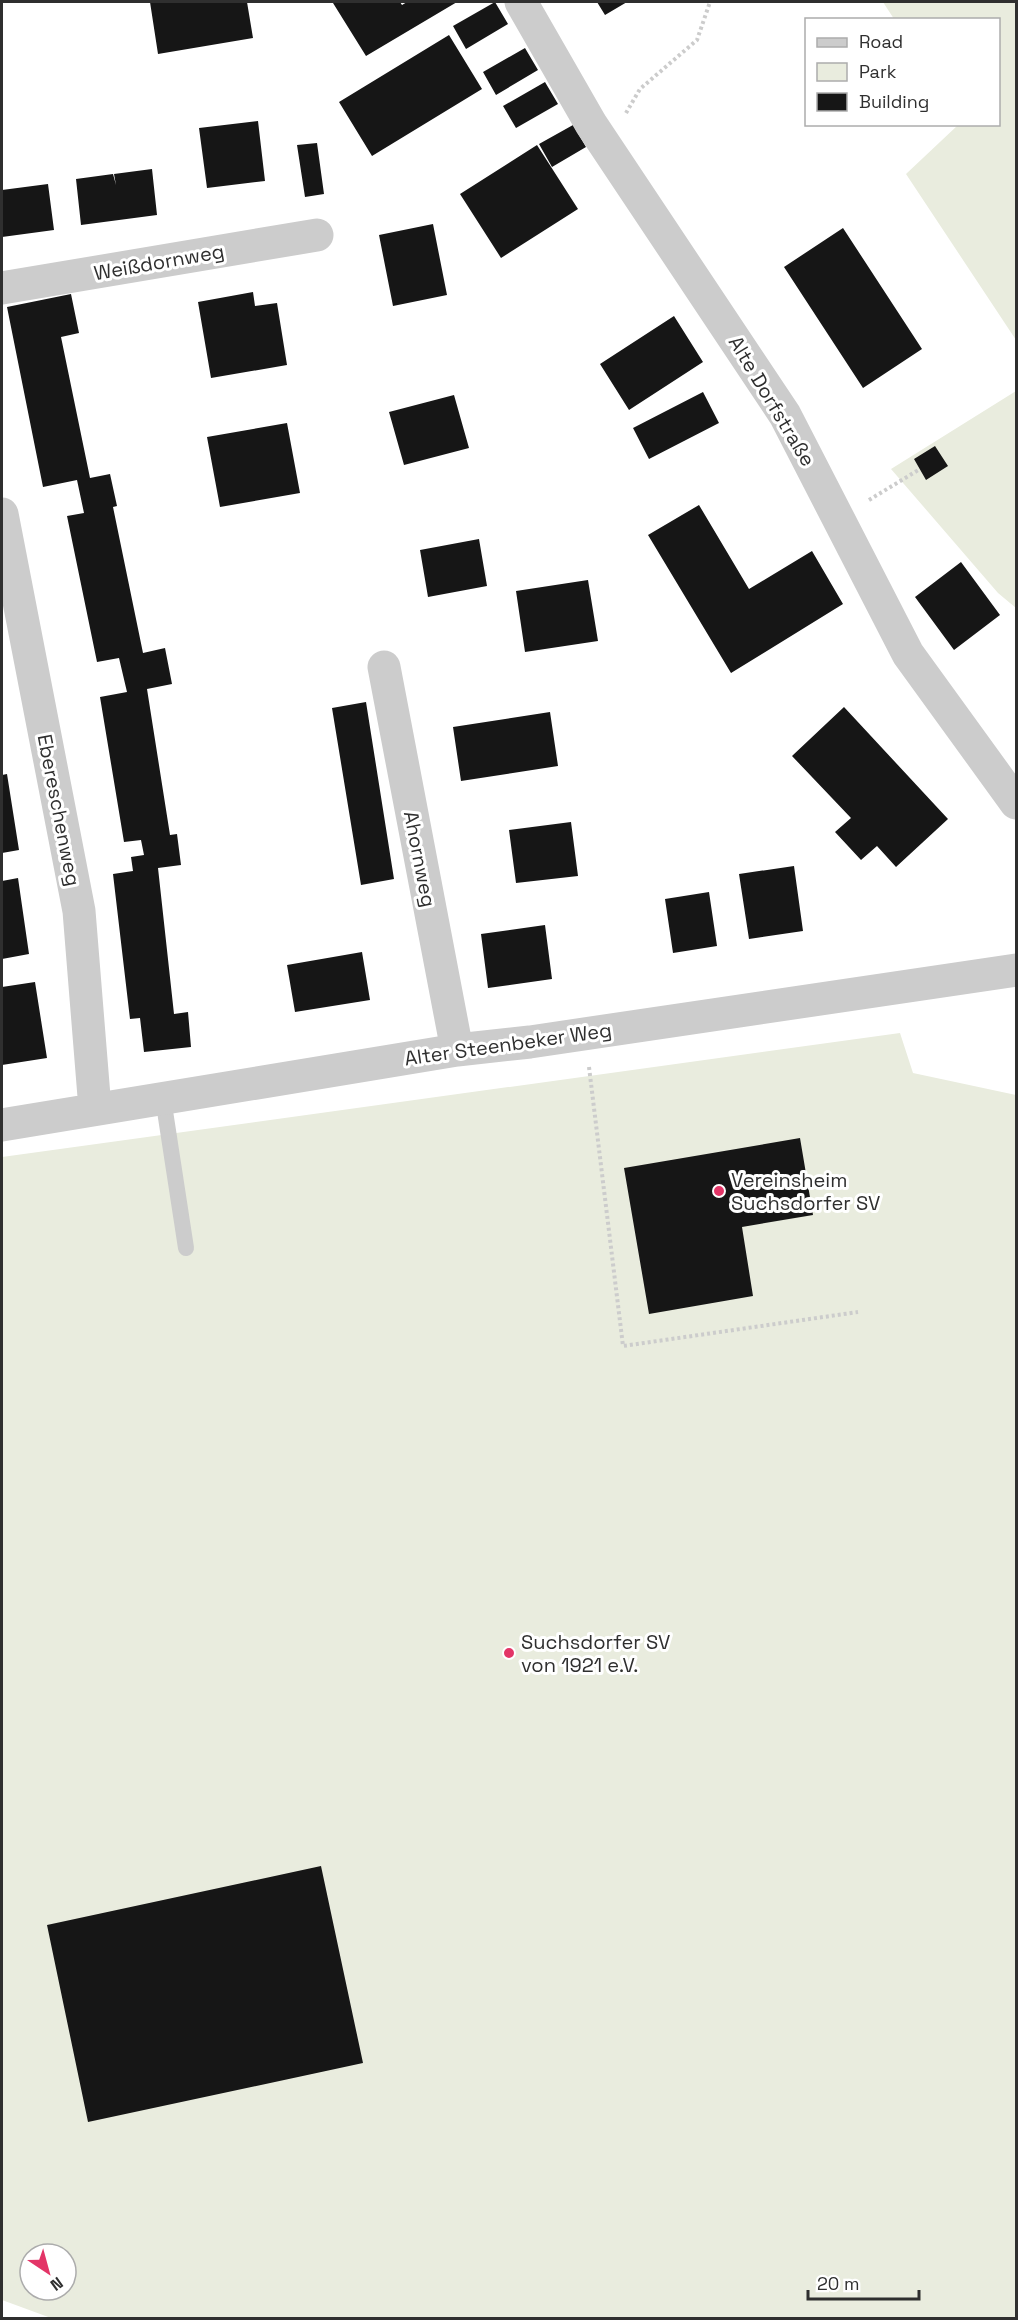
<svg xmlns="http://www.w3.org/2000/svg" width="1018" height="2320" font-family="'Space Grotesk',sans-serif">
	<rect width="100%" height="100%" fill="#fff"/>
	<path fill="#e9ecde" fill-rule="evenodd" d="M883,2H1016V340L906,174L958,125L998,124V20L894,19Z
		M1016,391V608L998,593L891,469Z
		M900,1033L913,1073L1016,1095V2318H51L2,2300V1157ZM30,2254H66V2290H30Z"/>
	<path fill="#161616" d="M150,2H247L253,38L158,54Z
		M335,2H400L402,5L407,2H457L366,56L333,3Z
		M495,2L508,24L466,49L453,26Z
		M597,2H627L605,15Z
		M449,35L482,89L372,156L339,102Z
		M525,48L538,70L496,95L483,72Z
		M545,82L558,104L516,128L503,106Z
		M258,121L265,181L207,188L199,128Z
		M573,125L586,147L552,167L539,144Z
		M317,143L324,194L305,197L297,145Z
		M537,145L578,209L501,258L460,194Z
		M152,169L157,215L81,225L76,179L113,174L116,185L114,174Z
		M48,184L54,230L2,237V190Z
		M433,224L447,295L393,306L379,235Z
		M843,228L922,349L863,388L784,267Z
		M253,292L255,306L277,303L287,365L211,378L198,302Z
		M71,294L79,333L61,337L90,478L110,474L117,506L113,507L143,653L165,648L172,684L147,689L170,835L177,834L181,865L158,868L174,1014L188,1012L191,1047L144,1052L140,1018L130,1019L113,874L133,871L131,857L144,855L141,840L124,842L100,697L127,692L119,658L97,662L67,516L84,513L77,480L43,487L7,307Z
		M674,316L703,362L629,410L600,364Z
		M703,392L719,423L649,459L633,428Z
		M454,395L469,448L404,465L389,412Z
		M287,423L300,493L220,507L207,437Z
		M935,446L948,466L926,480L914,459Z
		M699,505L749,589L812,551L843,604L731,673L648,535Z
		M479,539L487,586L428,597L420,550Z
		M961,562L1000,615L954,650L915,597Z
		M588,580L598,641L525,652L516,591Z
		M366,702L394,879L361,885L332,708Z
		M844,707L948,819L896,867L877,846L861,860L835,832L851,818L792,756Z
		M550,712L558,766L461,781L453,727Z
		M7,774L19,850L2,853V775Z
		M571,822L578,876L516,883L509,830Z
		M794,866L803,931L749,939L739,874Z
		M18,878L29,954L2,959V881Z
		M709,892L717,946L673,953L665,899Z
		M545,925L552,979L488,988L481,934Z
		M362,952L370,1000L295,1012L287,965Z
		M35,982L47,1058L2,1065V987Z
		M800,1138L813,1215L742,1227L753,1296L649,1314L624,1168Z
		M321,1866L363,2063L88,2122L47,1925Z"/>
	<g fill="none" stroke-linecap="round" stroke-linejoin="round">
		<path stroke="#ccc" stroke-width="4" stroke-dasharray="3 3" stroke-linecap="butt" d="M626,113L640,89L697,40L710,2
			M869,500L920,469
			M589,1067L623,1346L858,1312"/>
		<path stroke="#ccc" stroke-width="16" d="M163,1098L186,1248"/>
		<path stroke="#ccc" stroke-width="33" d="M521,2L591,124L785,415L908,654L1016,803
			M2,288L317,235
			M2,514L79,911L95,1109
			M384,667L457,1050
			M2,1125L457,1050L530,1042L1016,970"/>
	</g>
	<g fill="#e33567" stroke="#fff" stroke-width="2">
		<circle cx="719" cy="1191" r="6"/>
		<circle cx="509" cy="1653" r="6"/>
	</g>
	<g text-anchor="middle" stroke-width="6" stroke-linejoin="round" paint-order="stroke">
		<g font-size="20" fill="#2f2f2f" stroke="#fff">
			<text transform="translate(159 262) rotate(-10)" y="7">Weißdornweg</text>
			<text transform="translate(772 401) rotate(59)" y="7">Alte Dorfstraße</text>
			<text transform="translate(59 810) rotate(79)" y="7">Ebereschenweg</text>
			<text transform="translate(420 859) rotate(79)" y="7">Ahornweg</text>
			<text transform="translate(508 1044) rotate(-8)" y="7">Alter Steenbeker Weg</text>
		</g>
		<g font-size="20" fill="#2f2f2f" stroke="#fff" text-anchor="start">
			<text x="731" y="1187">Vereinsheim<tspan x="731" dy="23">Suchsdorfer SV</tspan></text>
			<text x="521" y="1649">Suchsdorfer SV<tspan x="521" dy="23">von 1921 e.V.</tspan></text>
		</g>
	</g>
	<rect width="1018" height="2320" fill="none" stroke="#2f2f2f" stroke-width="6"/>
	<rect x="805" y="18" width="195" height="108" fill="#ffffff" stroke="#acacac" stroke-width="1.5"/>
	<rect x="817" y="38" width="30" height="9" fill="#cccccc" stroke="#acacac" stroke-width="1.5"/>
	<text x="859" y="48" font-size="18" fill="#2f2f2f">Road</text>
	<rect x="817" y="63" width="30" height="18" fill="#e9ecde" stroke="#acacac" stroke-width="1.5"/>
	<text x="859" y="78" font-size="18" fill="#2f2f2f">Park</text>
	<rect x="817" y="93" width="30" height="18" fill="#161616" stroke="#acacac" stroke-width="1.5"/>
	<text x="859" y="108" font-size="18" fill="#2f2f2f">Building</text>
	<g transform="translate(48 2272) rotate(144)"><circle r="28" fill="#ffffff" stroke="#acacac" stroke-width="1.5"/>
	<path d="M0-4.5L10 22L0 15L-10 22Z" fill="#e33567"/>
	<text y="-9" font-size="16" font-weight="bold" text-anchor="middle" fill="#2f2f2f">N</text>
	</g>
	<path d="M808 2290v9h111v-9" fill="none" stroke="#2f2f2f" stroke-width="3"/>
	<text x="817" y="2290" font-size="18" fill="#2f2f2f" stroke="#ffffff" stroke-width="4.5" paint-order="stroke">20 m</text>
</svg>
